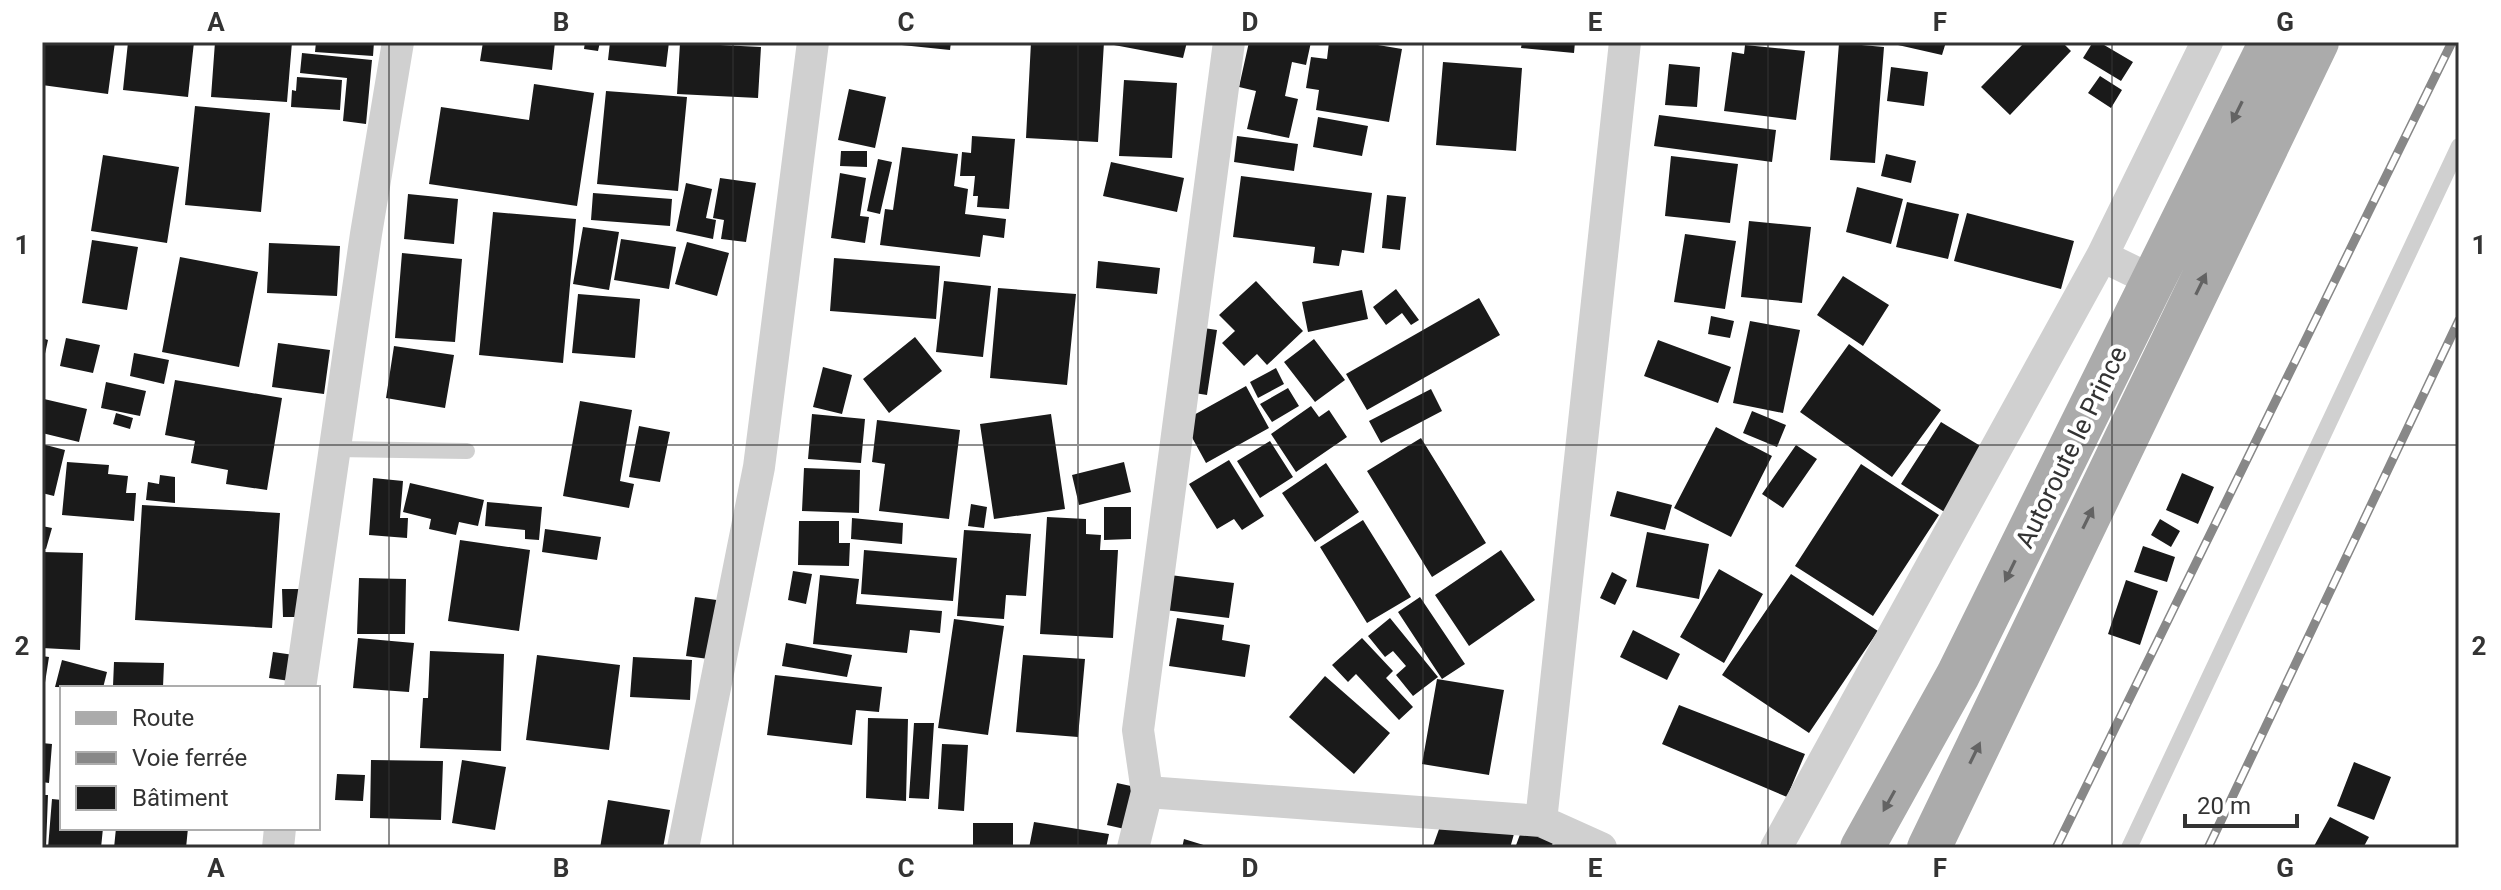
<svg xmlns="http://www.w3.org/2000/svg" width="2501" height="890" font-family="Roboto,sans-serif">
	<rect width="100%" height="100%" fill="#fff"/>
	<path fill="#1a1a1a" d="M42,42H115L108,94L42,85Z
		M128,42H194L188,97L123,90Z
		M215,42H292L287,102L211,97Z
		M316,42H374L373,56L315,52Z
		M483,42H555L552,70L480,61Z
		M585,42H600L598,51L584,49Z
		M610,42H669L666,67L608,60Z
		M892,42H951L950,50L892,44Z
		M1031,42H1104L1098,142L1026,138Z
		M1115,42H1187L1183,58L1114,45Z
		M1249,42H1311L1306,65L1292,62L1285,96L1298,99L1289,138L1247,129L1256,91L1239,87Z
		M1329,42H1360L1402,49L1389,122L1316,110L1319,90L1306,88L1311,57L1327,59Z
		M1522,42H1575L1574,53L1521,48Z
		M1899,42H1946L1942,55L1898,45Z
		M2025,42H2062L2071,51L2010,115L1981,87Z
		M2093,42H2099L2133,62L2121,81L2083,58Z
		M680,43L761,47L758,98L677,94Z
		M1839,43L1884,47L1875,163L1830,160Z
		M1745,45L1805,51L1796,120L1724,111L1732,52L1744,54Z
		M302,53L372,60L366,124L343,121L347,78L300,73Z
		M1443,62L1522,68L1516,151L1436,145Z
		M1669,64L1700,67L1697,107L1665,105Z
		M1891,67L1928,72L1924,106L1887,101Z
		M2100,76L2122,90L2111,108L2088,93Z
		M297,77L342,80L340,110L291,107L292,90L296,91Z
		M1124,80L1177,83L1172,158L1119,156Z
		M534,84L594,93L577,206L429,184L441,107L529,120Z
		M849,89L886,97L875,148L838,140Z
		M606,91L687,97L678,191L597,184Z
		M195,106L270,113L261,212L185,205Z
		M1659,115L1776,130L1772,162L1654,146Z
		M1318,117L1368,126L1362,156L1313,147Z
		M972,136L1015,139L1009,209L977,207L978,196H973L975,176H960L962,152L971,153Z
		M1237,136L1298,144L1294,171L1234,162Z
		M902,147L958,154L954,186L968,189L965,214L1006,219L1004,238L983,235L980,257L880,245L885,209L893,210Z
		M841,151H867V167L840,166Z
		M1886,154L1916,161L1911,183L1881,176Z
		M103,155L179,167L167,243L91,231Z
		M1671,156L1738,164L1730,223L1665,216Z
		M878,159L892,162L880,214L867,211Z
		M1111,162L1184,178L1177,212L1103,196Z
		M840,173L866,178L860,216L869,217L865,243L831,238Z
		M1241,176L1372,193L1364,253L1342,250L1339,266L1313,263L1315,247L1233,237Z
		M720,178L756,183L746,242L721,239L724,220L713,218Z
		M686,183L712,189L706,218L716,220L713,239L676,231Z
		M1857,187L1903,199L1891,244L1846,232Z
		M593,193L672,199L670,226L591,220Z
		M408,194L458,199L454,244L404,239Z
		M1387,195L1406,197L1400,250L1382,248Z
		M1907,202L1959,214L1948,259L1896,247Z
		M493,212L576,219L563,363L479,355Z
		M1967,213L2074,241L2061,289L1954,261Z
		M1749,221L1811,227L1802,303L1741,297Z
		M583,227L619,232L609,290L573,284Z
		M1685,234L1736,241L1725,309L1674,302Z
		M621,239L676,247L669,289L614,280Z
		M92,240L138,247L127,310L82,303Z
		M687,242L729,253L717,296L675,284Z
		M269,243L340,246L337,296L267,293Z
		M402,253L462,259L455,342L395,338Z
		M180,257L258,272L239,367L162,352Z
		M834,258L940,266L936,319L830,311Z
		M1098,261L1160,268L1157,294L1096,288Z
		M1843,276L1889,305L1863,346L1817,315Z
		M944,281L991,286L983,357L936,352Z
		M1256,281L1303,331L1267,365L1257,354L1244,366L1222,343L1235,331L1219,315Z
		M998,288L1076,294L1067,385L990,378Z
		M1396,289L1419,320L1411,325L1402,313L1386,325L1373,307Z
		M1362,290L1368,319L1308,332L1302,302Z
		M578,294L640,299L635,358L572,353Z
		M1479,298L1500,335L1367,410L1346,374Z
		M1711,316L1734,321L1730,338L1708,334Z
		M1750,321L1800,330L1783,413L1733,403Z
		M1197,327L1217,330L1207,395L1188,392Z
		M915,337L942,371L889,413L863,379Z
		M42,338L48,340L43,363H42Z
		M66,338L100,345L93,373L60,366Z
		M1314,339L1345,380L1315,402L1284,362Z
		M1658,340L1731,367L1718,403L1644,376Z
		M278,343L330,350L324,394L272,387Z
		M1849,344L1941,410L1892,477L1800,412Z
		M394,346L454,355L445,408L386,398Z
		M134,353L169,360L164,384L130,376Z
		M823,367L852,375L842,414L813,407Z
		M1276,368L1284,384L1258,398L1250,382Z
		M175,380L282,398L267,490L226,484L228,470L191,463L195,441L165,435Z
		M106,382L146,391L140,416L101,408Z
		M1246,386L1269,428L1206,463L1183,421Z
		M1288,388L1299,406L1272,422L1260,404Z
		M1431,389L1442,411L1381,443L1369,421Z
		M44,399L87,409L79,442L42,433Z
		M580,401L632,410L620,481L634,484L629,508L563,496Z
		M1311,406L1319,417L1329,410L1347,437L1296,472L1271,434Z
		M1752,411L1786,425L1777,447L1743,433Z
		M116,413L133,418L130,429L113,424Z
		M812,414L865,419L861,463L808,459Z
		M1051,414L1065,509L994,519L980,424Z
		M877,420L960,430L949,519L879,511L885,464L872,462Z
		M1941,422L1987,450L1946,513L1901,484Z
		M639,426L670,432L660,482L629,477Z
		M1716,427L1772,456L1731,537L1674,508Z
		M1421,438L1486,543L1432,577L1367,471Z
		M1270,441L1293,477L1260,498L1237,461Z
		M42,444L65,450L54,496L42,493Z
		M1796,445L1817,459L1783,508L1762,494Z
		M1229,460L1264,516L1242,530L1234,519L1217,529L1189,484Z
		M67,462L109,465L108,474L128,476L126,493H136L134,521L62,515Z
		M1124,462L1131,492L1079,505L1072,475Z
		M1326,463L1359,512L1315,542L1282,493Z
		M1861,464L1939,515L1873,616L1795,566Z
		M804,468L860,470L859,513L802,511Z
		M2182,473L2214,487L2198,524L2166,510Z
		M160,475L175,477V503L146,500L148,482L159,484Z
		M373,478L403,481L400,518H408L407,538L369,535Z
		M410,483L484,500L478,526L459,522L456,535L429,529L431,519L403,512Z
		M1617,491L1672,505L1665,530L1610,516Z
		M487,502L542,507L539,540L525,539V530L485,526Z
		M971,504L987,507L984,528L968,526Z
		M142,505L280,513L272,628L135,620Z
		M1104,507H1131V539L1104,540Z
		M1047,517L1086,519V534L1101,535L1100,550H1118L1113,638L1040,634Z
		M852,518L903,523L902,544L851,539Z
		M2160,519L2180,531L2171,547L2151,535Z
		M1363,520L1411,597L1367,623L1320,547Z
		M799,521H839V543H850L849,566L798,565Z
		M42,526L52,528L46,549L42,548Z
		M545,529L601,537L597,560L542,552Z
		M964,530L1031,534L1026,596L1006,595L1004,619L957,616Z
		M1647,532L1709,544L1699,599L1636,587Z
		M460,540L530,550L519,631L448,621Z
		M2143,546L2175,557L2167,582L2134,572Z
		M864,550L957,558L953,601L861,594Z
		M1501,550L1535,600L1469,646L1435,595Z
		M42,552L83,553L80,650L42,648Z
		M1719,569L1763,594L1724,663L1680,637Z
		M793,571L812,574L806,604L788,600Z
		M1612,572L1627,580L1615,605L1600,598Z
		M1791,574L1878,631L1809,733L1722,675Z
		M820,575L859,579L856,604L942,611L940,633L910,630L907,653L813,644Z
		M1170,575L1234,583L1229,618L1165,610Z
		M359,578L406,579L405,634H357Z
		M2126,580L2158,591L2140,645L2108,634Z
		M282,589H299L300,617H283Z
		M695,597L724,601L716,660L686,656Z
		M1420,597L1465,664L1442,679L1398,612Z
		M1177,618L1224,625L1222,640L1250,645L1245,677L1169,666Z
		M1390,618L1438,677L1413,696L1396,675L1406,666L1393,651L1385,657L1368,636Z
		M954,619L1004,626L988,735L938,728Z
		M1633,630L1680,654L1667,680L1620,657Z
		M358,638L414,643L409,692L353,688Z
		M1362,638L1393,671L1386,678L1413,707L1399,720L1356,674L1348,682L1332,665Z
		M786,643L852,655L847,677L782,666Z
		M430,651L504,654L501,751L420,748L423,698H428Z
		M273,652L294,655L290,681L269,678Z
		M537,655L620,665L609,750L526,740Z
		M1023,655L1085,659L1078,737L1016,732Z
		M42,656L49,657L44,689H42Z
		M633,657L692,660L690,700L630,697Z
		M62,660L107,672L103,688L55,687Z
		M114,662L164,663L163,687L113,686Z
		M775,675L882,687L879,712L856,710L852,745L767,735Z
		M1325,676L1390,733L1354,774L1289,717Z
		M1437,679L1504,690L1489,775L1422,764Z
		M1679,705L1805,754L1787,797L1662,744Z
		M868,718L908,719L906,801L866,798Z
		M914,723H934L929,799L909,798Z
		M42,743L52,744L49,783L42,782Z
		M942,744L968,745L964,811L938,809Z
		M371,760L443,761L441,820L370,818Z
		M462,760L506,767L495,830L452,823Z
		M2354,762L2391,777L2374,820L2337,806Z
		M337,774L365,775L363,801L335,800Z
		M1117,783L1140,788L1129,830L1107,825Z
		M42,795H48L46,847H42Z
		M52,799L62,800V828H103L101,848H48Z
		M608,800L670,810L663,848H600Z
		M2330,817L2369,837L2363,848H2313Z
		M1443,818L1514,834L1510,848L1433,846Z
		M1034,822L1109,834L1106,848H1029Z
		M973,823H1013V848H973Z
		M116,828H188L186,848H114Z
		M1522,829L1554,840L1551,848H1515Z
		M1184,839L1210,847V848H1182Z"/>
	<g fill="none" stroke-linecap="round" stroke-linejoin="round">
		<path stroke="#d0d0d0" stroke-width="16" d="M335,449L467,451
			M2129,848L2459,146"/>
		<path stroke="#d0d0d0" stroke-width="32" d="M2102,256L2153,281
			M300,688L366,234L398,42
			M1147,792L1541,821L1601,848
			M1541,821L1625,42
			M278,848L280,828
			M683,848L759,467L813,42
			M1133,848L1147,792L1138,730L1229,42
			M1776,848L2102,256L2207,42"/>
		<path stroke="#ababab" stroke-width="44" d="M1862,848L1958,675L2271,42
			M1929,848L2317,42"/>
		<g stroke="#888" stroke-width="9">
			<path id="rail" d="M2056,848L2452,42
				M2208,848L2459,320"/>
		</g>
		<use href="#rail" stroke="#fff" stroke-width="6" stroke-dasharray="18" stroke-linecap="butt"/>
	</g>
	<defs><path id="oneway-solid" d="M-6-.8H1V-3.2L6.5 0L1 3.2V.8H-6Z" transform="scale(2)"/></defs>
	<g fill="#636363">
		<use href="#oneway-solid" transform="translate(2237 112) rotate(116)"/>
		<use href="#oneway-solid" transform="translate(2201 284) rotate(-64)"/>
		<use href="#oneway-solid" transform="translate(2088 518) rotate(-64)"/>
		<use href="#oneway-solid" transform="translate(2010 571) rotate(116)"/>
		<use href="#oneway-solid" transform="translate(1975 753) rotate(-64)"/>
		<use href="#oneway-solid" transform="translate(1889 801) rotate(119)"/>
	</g>
	<path fill="none" stroke="#333" stroke-width="2" stroke-opacity="0.55" d="M389,42V848M733,42V848M1078,42V848M1423,42V848M1768,42V848M2112,42V848M42,445H2459"/>
	<g text-anchor="middle" stroke-width="8" stroke-linejoin="round" paint-order="stroke">
		<g font-size="26" fill="#333" stroke="#fff">
			<text transform="translate(2071 447) rotate(-64)" y="9">Autoroute le Prince</text>
		</g>
	</g>
	<rect width="2501" height="890" fill="none" stroke="#ffffff" stroke-width="88"/>
	<rect x="60" y="686" width="260" height="144" fill="#ffffff" stroke="#adadad" stroke-width="2"/>
	<rect x="76" y="712" width="40" height="12" fill="#ababab" stroke="#adadad" stroke-width="2"/>
	<text x="132" y="726" font-size="24" fill="#333333">Route</text>
	<rect x="76" y="752" width="40" height="12" fill="#888888" stroke="#adadad" stroke-width="2"/>
	<text x="132" y="766" font-size="24" fill="#333333">Voie ferrée</text>
	<rect x="76" y="786" width="40" height="24" fill="#1a1a1a" stroke="#adadad" stroke-width="2"/>
	<text x="132" y="806" font-size="24" fill="#333333">Bâtiment</text>
	<path d="M2185 814v12h112v-12" fill="none" stroke="#333333" stroke-width="4"/>
	<text x="2197" y="814" font-size="24" fill="#333333" stroke="#ffffff" stroke-width="6" paint-order="stroke">20 m</text>
	<rect x="44" y="44" width="2413" height="802" fill="none" stroke="#333" stroke-width="3"/>
	<g font-size="26" text-anchor="middle" font-weight="bold" fill="#333">
		<text x="216" y="31">A</text>
		<text x="561" y="31">B</text>
		<text x="906" y="31">C</text>
		<text x="1250" y="31">D</text>
		<text x="1595" y="31">E</text>
		<text x="1940" y="31">F</text>
		<text x="2285" y="31">G</text>
		<text x="22" y="254">1</text>
		<text x="2479" y="254">1</text>
		<text x="22" y="655">2</text>
		<text x="2479" y="655">2</text>
		<text x="216" y="877">A</text>
		<text x="561" y="877">B</text>
		<text x="906" y="877">C</text>
		<text x="1250" y="877">D</text>
		<text x="1595" y="877">E</text>
		<text x="1940" y="877">F</text>
		<text x="2285" y="877">G</text>
	</g>
</svg>
